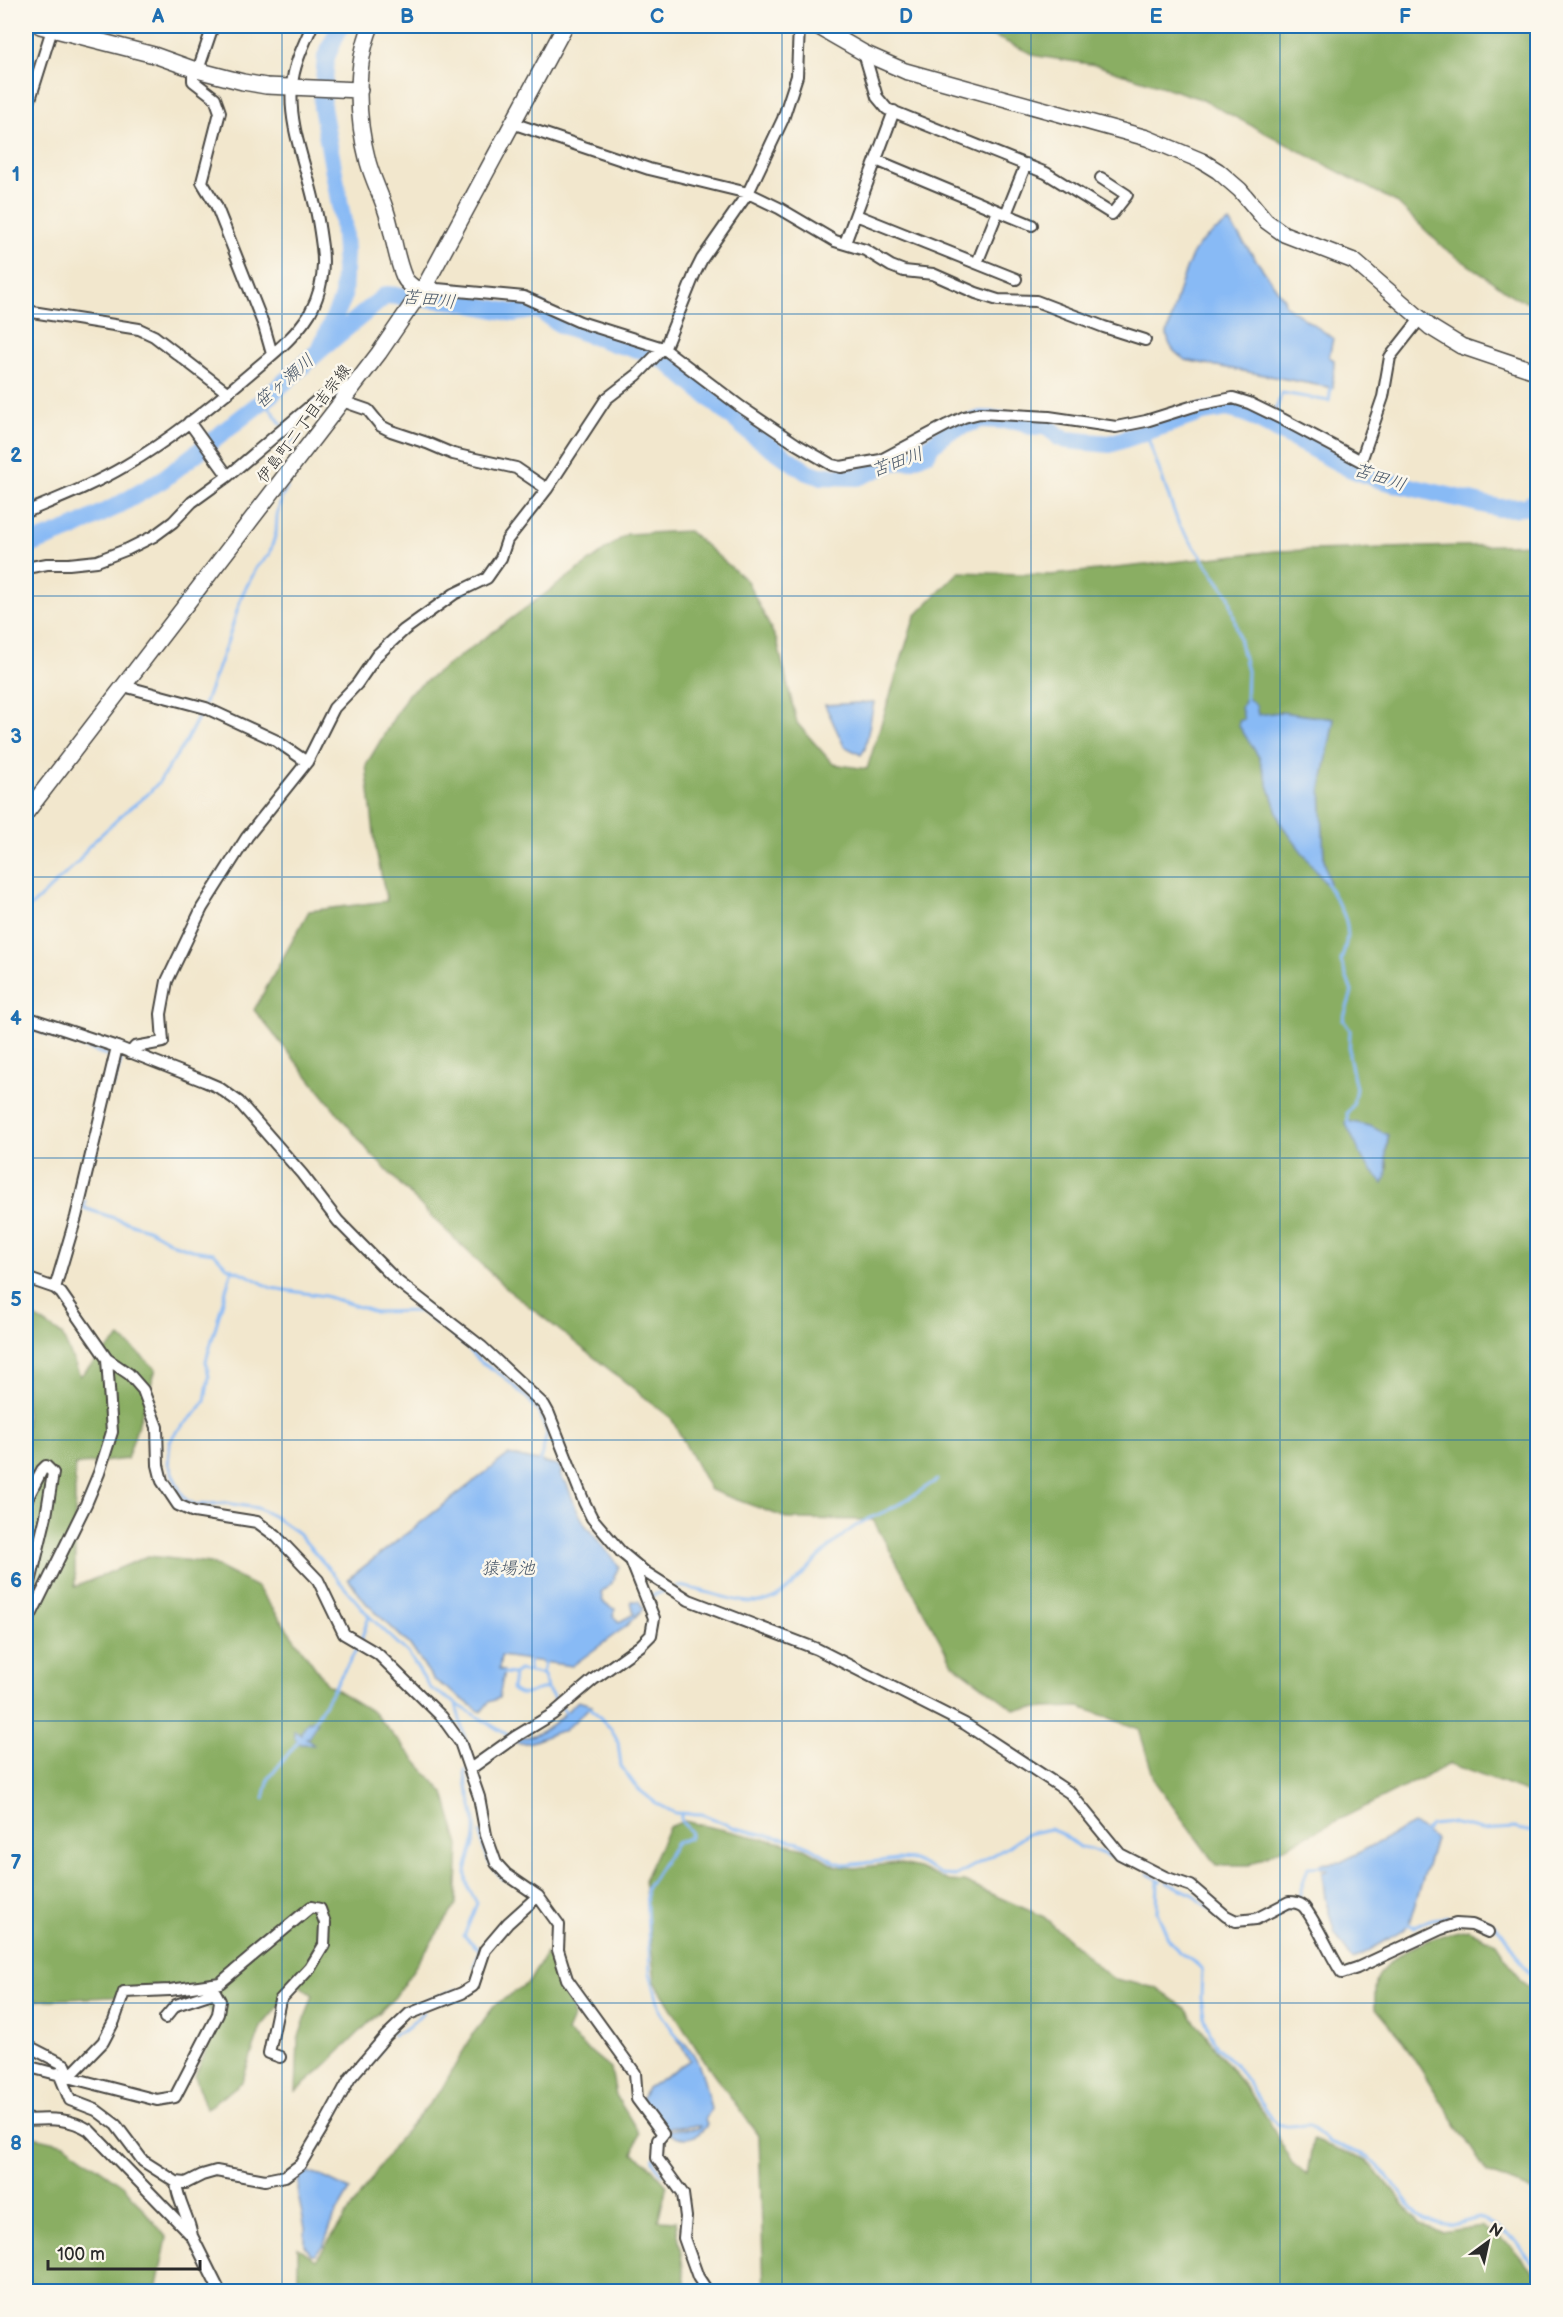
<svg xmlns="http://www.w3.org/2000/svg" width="1563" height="2317" font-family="'Balsamiq Sans','Klee One',sans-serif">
	<rect width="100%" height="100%" fill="#fbf7ec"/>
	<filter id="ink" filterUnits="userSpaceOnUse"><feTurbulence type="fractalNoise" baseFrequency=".0167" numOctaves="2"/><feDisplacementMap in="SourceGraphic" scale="12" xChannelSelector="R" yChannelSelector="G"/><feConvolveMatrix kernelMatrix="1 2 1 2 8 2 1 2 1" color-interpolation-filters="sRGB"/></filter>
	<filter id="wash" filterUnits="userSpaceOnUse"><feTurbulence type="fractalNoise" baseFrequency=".008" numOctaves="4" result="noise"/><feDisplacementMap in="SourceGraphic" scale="24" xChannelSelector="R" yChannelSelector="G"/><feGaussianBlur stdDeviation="1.35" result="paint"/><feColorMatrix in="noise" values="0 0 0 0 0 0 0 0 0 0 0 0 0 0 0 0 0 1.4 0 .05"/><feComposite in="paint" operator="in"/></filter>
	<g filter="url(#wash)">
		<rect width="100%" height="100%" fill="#f2e7cd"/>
		<path fill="#8aae63" stroke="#5a6c47" stroke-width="1.5" fill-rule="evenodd" d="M971,26H1537V304L1516,298L1444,248L1396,202L1201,99L1096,65L1037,56Z
			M689,531L747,581L777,641L797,723L833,764L867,769L915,616L959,572L1051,575L1275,551L1537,544V1796L1450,1764L1249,1865H1216L1155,1782L1139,1729L1080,1707L1014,1709L953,1664L873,1520L789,1519L710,1490L671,1418L507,1289L431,1216L370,1153L254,1010L309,911L387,901L376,851L366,765L408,694L627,534ZM1280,712L1334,719L1321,788L1324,860L1329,881L1281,824L1259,757L1243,730L1244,719ZM1345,1122L1388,1139L1386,1156L1388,1168Z
			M28,1312L62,1335L80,1376L120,1337L156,1369L127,1459L75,1465V1587L148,1556L210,1563L257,1587L327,1684L373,1712L444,1793L459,1845L456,1905L395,1997L321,2070L296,2091L298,2040L313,1995L297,1984L261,2027L242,2082L206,2109L195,2076L218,2023L197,1993L26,2001V1313Z
			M684,1821L805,1848L837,1866L855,1868L897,1863L919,1868L948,1881L964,1882L1044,1917L1111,1978L1156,1988L1186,2009L1264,2113L1292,2163L1307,2175L1313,2140L1367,2160L1420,2224L1442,2232L1482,2226L1511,2246L1537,2277V2291H764L759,2136L703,2059L655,1982L644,1880L669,1827Z
			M1468,1929L1496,1943L1521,1981L1537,1993V2195L1533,2191L1487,2173L1401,2038L1375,2007C1375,1999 1374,1987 1377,1979C1392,1950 1437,1935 1468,1929Z
			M546,1953L570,2002L573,2018L567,2032L611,2069L616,2096L639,2133L633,2154L647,2163L667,2186L658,2220L676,2221L686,2287L685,2291L452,2292L440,2282L434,2291H298V2247L316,2260L398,2140L441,2090L473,2034L495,2005L529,1982Z
			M26,2135L65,2144L124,2186L167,2238L156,2291H26Z"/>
		<path fill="#88baf5" stroke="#5a7290" stroke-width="1.5" d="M1229,222L1284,299L1286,306L1333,338L1329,357L1334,360L1333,388L1185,360C1174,352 1169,348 1167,334C1174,311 1184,262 1199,245C1207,235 1219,229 1229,222Z
			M1246,697L1256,705L1258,715L1280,712L1334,719L1321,788L1324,860L1329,881L1328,887L1281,824L1259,757L1239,726V721L1244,719L1241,708Z
			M874,702L865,749L861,755L844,746L825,705Z
			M1348,1121L1370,1126L1388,1135C1388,1141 1386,1148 1386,1155C1386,1165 1389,1174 1383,1184L1364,1161L1345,1122Z
			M508,1455L558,1465L562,1472L560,1474L564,1482H566L576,1508L586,1526L619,1566L612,1582L601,1593L603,1602L615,1609L613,1616L619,1622L634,1614L631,1601H639L643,1609L625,1627L572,1666L501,1656L499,1670L504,1671L499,1698L489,1702L481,1712L433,1679L410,1645L366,1603L348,1579Z
			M578,1701L592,1705L564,1731C546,1732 533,1748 514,1742C521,1737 532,1737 541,1732C555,1724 566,1712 578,1701Z
			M312,1719L317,1722L309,1737L306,1738L314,1744H300L294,1737V1730L301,1734V1732L308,1721L311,1722Z
			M1413,1824L1435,1839L1409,1924L1402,1931L1353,1960L1335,1934L1325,1898L1322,1872L1327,1871V1869H1321L1320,1864L1341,1862Z
			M679,2038C702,2056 704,2083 711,2109L705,2120L707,2125C695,2142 683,2140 665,2132C676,2126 688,2131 700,2128V2126L671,2127L664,2130L641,2100L647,2088L690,2060L677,2039Z
			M308,2160V2173L317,2174L350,2190L334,2217L324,2244L315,2254H311L305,2245V2228L298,2195L299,2175Z"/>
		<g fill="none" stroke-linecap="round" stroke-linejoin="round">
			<path stroke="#88baf5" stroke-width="3" d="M264,400L282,425
				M1275,412L1282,393L1329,401L1331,386
				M1271,424L1273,418
				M1145,430L1179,525L1229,596L1247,671L1246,700
				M290,435L293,439L292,452
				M204,705L228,640L242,595L257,567L269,555L276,533L277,516L281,499L287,488
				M1327,884C1346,919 1354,922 1341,961L1352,992L1343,1020L1350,1030L1349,1056L1356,1088L1353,1105L1347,1113L1348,1123
				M26,911L78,862L88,847L124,813L147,795L159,782L186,741L202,710
				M26,1027L121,1060L113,1086
				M85,1201L84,1208L150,1230L174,1244L192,1250L214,1253L227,1267L247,1275L271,1288L325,1296L375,1312L420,1311L457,1338L481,1362L503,1376L529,1400L539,1413L547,1433L539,1465
				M232,1269L206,1361L209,1377L205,1401L196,1413L174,1434L170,1442L168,1463L179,1489L186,1500L196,1505L225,1503L257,1508L275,1517L298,1533L369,1616L408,1653L430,1688L511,1737
				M677,1586C703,1588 736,1605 762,1602C786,1598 803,1573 819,1557C829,1548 839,1538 850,1530C861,1521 873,1517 886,1511C904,1503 921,1490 937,1480
				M651,1596L667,1590
				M361,1640L369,1616
				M528,1671L530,1658
				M502,1673L514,1674L519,1670L544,1675L547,1689L568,1715
				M514,1674L512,1689C524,1702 533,1687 547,1689
				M542,1674L545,1658
				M456,1704L469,1755
				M586,1706H589L611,1729L618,1742L621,1766L637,1788L656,1803L675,1813L702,1814L735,1828L799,1842L811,1847L836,1862L846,1865L897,1859L914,1860L943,1875L955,1876L1008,1847L1027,1834L1049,1829L1062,1834L1079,1847L1091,1849L1129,1864
				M313,1723L358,1647
				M465,1770C465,1789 474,1805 475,1824C478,1861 452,1865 477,1903L464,1936L480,1950L474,1967
				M264,1798L269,1778L300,1739
				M1425,1832L1431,1825L1451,1823L1482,1830L1514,1828L1538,1833
				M481,1833C483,1852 489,1867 504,1879
				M1148,1874L1161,1881
				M1158,1879L1157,1912L1168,1938L1179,1952L1198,1965L1202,1970L1201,1998L1204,2016L1210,2033L1217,2046L1236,2066L1273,2120L1277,2124L1287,2126L1308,2125L1330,2142L1369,2157L1383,2171L1419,2217L1426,2221L1453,2225L1478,2218L1485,2220L1518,2242L1525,2255L1538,2268
				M1167,1883C1176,1887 1185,1890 1193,1895C1213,1911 1229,1934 1258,1923
				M1298,1900L1308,1867L1324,1866
				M1269,1918L1296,1906
				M1407,1924L1415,1927C1435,1915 1439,1919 1460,1917C1513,1912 1506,1960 1538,1980
				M484,1944L501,1924
				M426,2004L427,2000L457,1990
				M393,2035L407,2029L423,2012
				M680,2041L661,2013L650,1973L646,1889L676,1843L689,1838L691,1832L681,1821V1813
				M328,2128L347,2095L381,2049
				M653,2158V2162L663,2175"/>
			<path stroke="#88baf5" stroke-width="18" d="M321,347L343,298L345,251L343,222L322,107L326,57L340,26
				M26,546L73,528L117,506L162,480L269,396L321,349L386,295L457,301L513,313L537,309L560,324L616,344L646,351L666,361L752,434L807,472L820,476L858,477L893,462L910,460L928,452L931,445L951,430L981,419L1021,421L1030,426H1044L1051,429L1059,437L1067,440L1110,444L1203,412L1227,408L1246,413L1349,468L1381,480L1499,508L1526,507L1538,500"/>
		</g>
	</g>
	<g filter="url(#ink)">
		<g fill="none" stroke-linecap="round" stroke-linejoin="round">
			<g stroke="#494743" stroke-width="14">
				<path id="street" d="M864,53L877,97L887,109L1046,173L1112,214L1127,195L1101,178
					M193,69V81L215,98L220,112L202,182L216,205L264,326L272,354
					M198,70L213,26
					M26,112L53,26
					M512,123L649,169L748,193L779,208L835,241L865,250L891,266L904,271L933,274L976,293L998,300L1036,301L1104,327L1145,340
					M876,160L1032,225
					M1006,214L1026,164
					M856,215L1016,279
					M845,243L894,111
					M977,263L998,211
					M426,284L437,289L524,297L580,322L663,348L741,407L796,444L832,465L841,467L881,460L947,425L964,417L980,413L1049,417L1116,427L1146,421L1197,405L1233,398L1249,403L1282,419L1361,461L1383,397L1390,357L1420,319
					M26,311L139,329L154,336L228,393
					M342,401L368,410L381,426L391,431L427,443L453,454L516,468L547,489
					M189,422L228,476
					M26,512C59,498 93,485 125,466C170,440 213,405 253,371C273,354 296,336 310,313C321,293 325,269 322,247C320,232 318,216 314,202C306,165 288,125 292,86C293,66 304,44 312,26
					M26,568L47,564H69L97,561L128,549L154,536L173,522L192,502L228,476L315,402L342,386L351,389
					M126,685L131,688L206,708L275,740L307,762
					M26,1017L117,1047L204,1081L218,1087L239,1102L302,1174L338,1221L397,1281L482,1347L544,1405L549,1414L584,1502L592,1518L621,1552L645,1572L689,1600L817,1649L965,1724L1070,1793L1120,1854L1165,1877L1191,1886L1226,1916L1236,1921L1256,1919L1289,1902C1294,1902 1299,1903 1303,1906C1314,1917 1331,1957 1342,1973L1357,1968L1441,1929L1456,1924L1472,1925L1488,1932
					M130,1053L135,1047L163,1042L161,1014L167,981L202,908L247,837L307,762L334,708L357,684L377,655L404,630L454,594L487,578L501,558L507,540L547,489L606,399L637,375L666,345L695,273L702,259L748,193L783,119L797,76L799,26
					M26,1278L55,1288L61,1293L107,1359L129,1374L143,1390L157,1427L158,1465L162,1481L178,1505L194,1512L257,1522L276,1536L318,1580L344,1634L378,1654L442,1717L460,1742L479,1797L486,1835L496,1863L506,1874L538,1896L559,1925L558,1950L567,1979L635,2073L637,2099L663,2134L658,2140L657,2158L683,2194L686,2217L684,2238L698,2277L708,2292
					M55,1288L76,1217L117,1047
					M26,1501L42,1470L46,1466L53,1473L46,1516L28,1591L26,1604L30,1613
					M26,1625L86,1504L99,1473L112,1432L107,1359
					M470,1769L515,1737L553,1714L594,1679L640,1646L651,1635L654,1618L632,1563
					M26,2045L65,2065L70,2076
					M26,2066L157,2100L175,2097L218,2014L220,2001L215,1992L176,2005L165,2018
					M59,2073L70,2100L96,2110L116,2125L143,2161L176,2182L186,2183L202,2175L216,2171L265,2180L285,2176L300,2165L327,2120L350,2078L386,2036L409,2014L462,1993L473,1986L485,1950L508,1923L538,1896
					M70,2076L103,2042L114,2021L124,1992L170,1990L220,1983L311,1907L320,1909L325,1923L324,1945L310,1968L280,2000L269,2053L280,2057
					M26,2120C49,2119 68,2117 89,2130L192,2236L220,2292
					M176,2182C177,2200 189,2217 192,2236"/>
			</g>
			<g stroke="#494743" stroke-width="18">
				<path id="secondary" d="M40,26L154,55L193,69L243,82L266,86L360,90
					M371,26C354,66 357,120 368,162C373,180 382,197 387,214C393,233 396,259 404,277C407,284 415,288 421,292
					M817,26L864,53L905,71L1147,138L1202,161L1218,171L1240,190L1266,221L1284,234L1354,261L1430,327L1461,346L1538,372
					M26,813L379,353L426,284L565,26"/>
			</g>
			<use href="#street" stroke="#fff" stroke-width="10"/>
			<use href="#secondary" stroke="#fff" stroke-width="15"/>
		</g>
	</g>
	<path fill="none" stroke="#1f6fb2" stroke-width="1.5" stroke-opacity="0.55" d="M282,26V2292M532,26V2292M782,26V2292M1031,26V2292M1280,26V2292M26,314H1538M26,596H1538M26,877H1538M26,1158H1538M26,1440H1538M26,1721H1538M26,2003H1538"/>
	<g text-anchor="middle" stroke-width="5" stroke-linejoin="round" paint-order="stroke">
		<g font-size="16" fill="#2b2b2b" stroke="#fbf7ec">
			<text transform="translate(303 423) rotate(-53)" y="6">伊島町二丁目吉宗線</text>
		</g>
		<g font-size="18" font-style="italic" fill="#475668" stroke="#fbf7ec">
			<text transform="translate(429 299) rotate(6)" y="6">苫田川</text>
			<text transform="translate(284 381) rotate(-41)" y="6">笹ヶ瀬川</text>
			<text transform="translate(897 462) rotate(-20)" y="6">苫田川</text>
			<text transform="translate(1380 477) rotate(18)" y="6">苫田川</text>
			<text x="508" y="1574">猿場池</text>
		</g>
	</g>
	<rect width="1563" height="2317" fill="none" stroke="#fbf7ec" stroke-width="66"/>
	<g transform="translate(1488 2242) rotate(33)" stroke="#fbf7ec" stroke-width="4.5" paint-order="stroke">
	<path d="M0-4.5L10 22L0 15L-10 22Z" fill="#2b2b2b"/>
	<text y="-9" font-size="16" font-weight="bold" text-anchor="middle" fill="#2b2b2b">N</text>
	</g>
	<path d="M48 2260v9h152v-9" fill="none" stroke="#2b2b2b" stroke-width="3"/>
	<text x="57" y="2260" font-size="18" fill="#2b2b2b" stroke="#fbf7ec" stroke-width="4.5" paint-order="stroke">100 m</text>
	<rect x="33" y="33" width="1497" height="2251" fill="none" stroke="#1f6fb2" stroke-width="2"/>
	<g font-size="20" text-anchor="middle" font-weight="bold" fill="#1f6fb2">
		<text x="158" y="23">A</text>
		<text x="407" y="23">B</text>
		<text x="657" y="23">C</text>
		<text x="906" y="23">D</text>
		<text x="1156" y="23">E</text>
		<text x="1405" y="23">F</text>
		<text x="16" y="181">1</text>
		<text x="16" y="462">2</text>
		<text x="16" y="743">3</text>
		<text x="16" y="1025">4</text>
		<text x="16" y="1306">5</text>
		<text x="16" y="1587">6</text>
		<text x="16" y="1869">7</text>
		<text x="16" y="2150">8</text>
	</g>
</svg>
